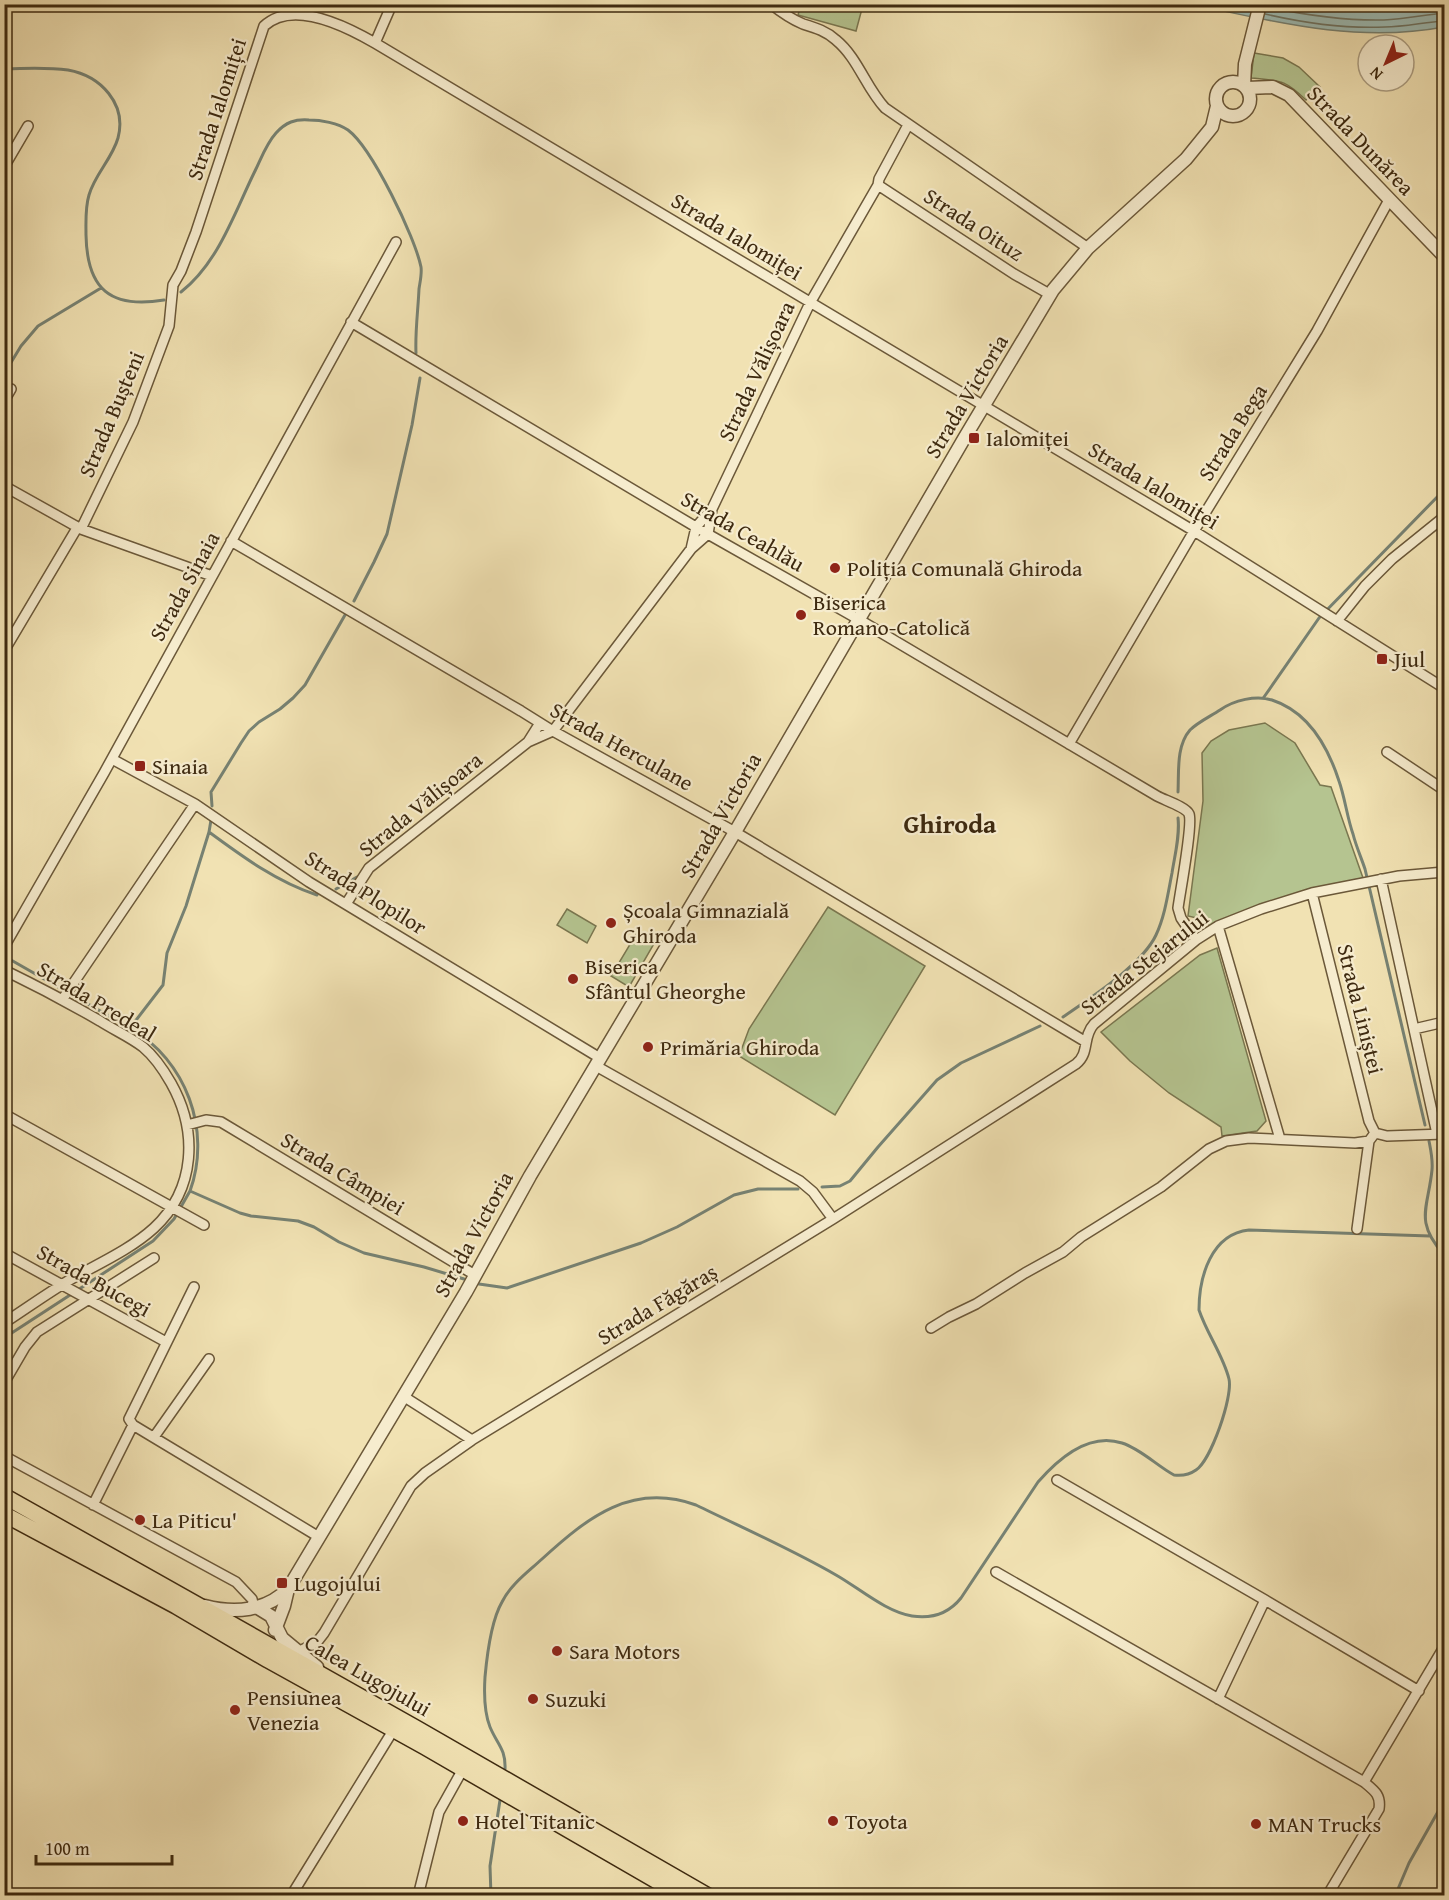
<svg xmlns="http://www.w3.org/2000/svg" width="1449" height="1900" font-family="'Gentium Book Plus',serif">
	<rect width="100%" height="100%" fill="#f1e2b3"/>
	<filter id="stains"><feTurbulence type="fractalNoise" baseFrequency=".00333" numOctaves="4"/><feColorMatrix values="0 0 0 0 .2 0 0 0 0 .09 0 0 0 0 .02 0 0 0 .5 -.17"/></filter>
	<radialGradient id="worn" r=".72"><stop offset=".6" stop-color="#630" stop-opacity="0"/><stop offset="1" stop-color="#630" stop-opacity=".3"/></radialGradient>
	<path fill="#b5c490" stroke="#7a7750" stroke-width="1.5" d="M801,5V4L863,5L856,31L798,15Z
		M1254,53L1283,58L1299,67L1320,87L1306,100C1284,79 1281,81 1251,78Z
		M1265,723L1295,743L1320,785L1331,787L1363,878C1310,889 1258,904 1210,927L1205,920L1188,916L1203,801L1202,753L1211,741L1229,730Z
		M828,907L925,966L835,1115L739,1056L749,1029Z
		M567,909L596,926L587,943L557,925Z
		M638,931L655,942L629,987L611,976Z
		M1217,948L1266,1121L1257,1131L1222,1136L1221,1127L1169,1093L1130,1061L1101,1032L1200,955Z"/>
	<path fill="#9dbcb5" stroke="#778273" stroke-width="1.5" d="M1196,5H1444V27C1359,43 1279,23 1196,5Z"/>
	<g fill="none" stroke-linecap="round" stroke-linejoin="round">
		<path stroke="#6e7362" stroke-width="1.5" d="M1301,4C1348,12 1394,12 1441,4
			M1267,7C1305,15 1344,21 1384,20C1404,19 1424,15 1444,13
			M1265,14C1304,23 1344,29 1385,27C1405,27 1425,22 1444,21"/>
		<path stroke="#778273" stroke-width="3" d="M4,69C25,68 47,67 68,70C101,76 127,104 118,138C112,159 95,174 89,195C85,208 86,222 86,235C87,289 110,309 164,300
			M181,292C218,263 234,214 254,173C261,159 266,144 276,133C286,122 295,119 309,120C321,120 338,123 348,130C372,148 415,237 421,267C422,274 420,282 419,289C418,311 415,332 416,353
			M4,374L21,346L38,326L101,288
			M354,601L374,562L387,534L412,425L420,378
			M1264,697L1319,618L1444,490
			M1178,792C1179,772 1176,746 1190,730C1198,722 1211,716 1220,710C1234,700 1256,695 1272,700C1309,712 1328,747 1339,781C1345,798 1347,817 1353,834C1356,846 1361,857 1365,869L1425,1125
			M212,806L211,792L241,743L249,731L259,722L280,709L293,698L305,685L345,615
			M211,820L209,832L186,906L167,953L163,985L130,1028C186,1060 212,1130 190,1191L240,1213L251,1216L298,1221L314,1227L339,1242L364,1253L424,1267L464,1279
			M209,832C243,857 277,882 317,895
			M336,889L357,877
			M4,956L130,1028
			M1063,1017C1090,998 1142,965 1156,935C1165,916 1168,893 1172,873C1175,854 1180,836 1178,818
			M1429,1141C1431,1151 1433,1160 1432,1170C1428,1209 1414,1221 1444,1255
			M822,1187L840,1186L850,1181L878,1147L937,1080L961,1063L1040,1026
			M479,1284L507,1288L641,1243L677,1227L734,1195L758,1189H798
			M4,1338L153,1241L174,1219L190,1191
			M4,1465L11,1469
			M505,1769C506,1749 497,1744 490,1727C484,1712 484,1693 485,1677C487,1655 491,1621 502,1602C511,1584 528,1572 542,1559C588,1517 632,1482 696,1505C743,1528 791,1549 836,1575C859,1588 886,1612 912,1616C932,1619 949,1613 961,1598L1038,1482C1058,1459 1089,1432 1122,1443C1141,1449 1157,1466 1174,1475C1182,1476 1189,1475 1196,1470C1211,1460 1233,1397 1229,1379C1223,1355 1207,1334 1199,1310C1199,1277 1211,1234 1249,1230L1430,1236
			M491,1896L490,1866L500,1800
			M1395,1896L1409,1863L1444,1801"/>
		<g stroke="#6b5839" stroke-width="12">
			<path id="minor" d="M771,4C781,12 791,19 803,24C816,28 826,31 836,40C858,58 866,88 885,108L1088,248
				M375,43L392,4
				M4,167L28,126
				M878,185L1014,274L1051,295
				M351,322L706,533L858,619L1157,796C1164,800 1186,807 1189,814C1193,824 1180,893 1178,908L1181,918L1196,940
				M4,401L11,389
				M4,486L81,529L212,576
				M712,509L810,303L878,185L879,179L908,125
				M81,529L133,422L169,326L173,285L181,271L196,232L264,26C292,0 344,25 375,43L1194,531L1444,688
				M231,541L521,711L553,731L735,832L1086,1042
				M1337,621L1365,586L1392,559L1444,517
				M4,651L77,528
				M540,723L528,742L553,731L691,549L708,534L712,509L696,527L691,549
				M1069,744L1194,531L1317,331L1389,200
				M1387,752L1444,790
				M112,759L195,804L309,882L600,1058
				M1381,879L1437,1134
				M1312,893L1369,1121L1375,1133
				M346,904L369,868L528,742
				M1218,926L1280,1139
				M4,947L104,773L396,242
				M4,970C37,986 69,1003 100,1021C114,1030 130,1037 143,1047C155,1057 163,1069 171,1083C198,1131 196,1189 154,1228C131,1249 100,1263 73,1278C49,1292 27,1308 4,1323
				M62,1000L195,804
				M1414,1029L1444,1022
				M596,1066L800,1181L813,1192L833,1219
				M4,1114L204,1225
				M187,1125L206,1120L221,1122L475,1275
				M1375,1133L1387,1136L1444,1134
				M1357,1229L1369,1141
				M4,1253L166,1342
				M194,1287L129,1419L133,1425L319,1537
				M931,1328L949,1317L976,1304L1025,1273L1063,1252L1081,1237L1161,1187L1209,1149L1226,1141L1249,1138L1355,1143L1369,1141L1375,1133
				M4,1383L25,1347L37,1332L154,1258
				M403,1396L472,1440
				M154,1437L209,1359
				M4,1456L236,1582L252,1599L254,1608
				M1057,1480L1265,1600L1419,1691
				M93,1505L133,1425
				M996,1572L1364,1782
				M298,1652L317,1642L324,1633L411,1486L425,1473L472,1440L833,1219L1076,1064C1090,1053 1082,1037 1094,1024L1196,940L1218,926L1261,909L1312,893L1399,876L1444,872
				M1218,1699L1265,1600
				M291,1896L394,1729
				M418,1896L439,1812L463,1769
				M1327,1896L1379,1809C1381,1795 1375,1791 1364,1782L1444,1647"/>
		</g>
		<g stroke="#6b5839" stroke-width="15">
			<path id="tertiary" d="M1216 99a17 17 0 1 1 34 0a17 17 0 1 1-34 0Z
				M1244,86L1245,64L1260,4
				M1247,88L1273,87L1289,95L1444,256
				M205,1606C235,1614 266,1611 288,1589L466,1292L530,1176L735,832L965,437L1053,290L1088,248L1186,159L1212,127L1217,106
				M258,1608L271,1616L282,1638L317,1667
				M275,1630L284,1606L288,1589"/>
		</g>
		<g stroke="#3e2a10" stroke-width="18">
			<path id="primary" d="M4,1496L416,1728L708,1896
				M4,1514L176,1606L268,1660L425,1747L683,1896"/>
		</g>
		<use href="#minor" stroke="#f6ecce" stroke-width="9"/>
		<use href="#tertiary" stroke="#f6ecce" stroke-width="12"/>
		<use href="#primary" stroke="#f1e2b3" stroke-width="15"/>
	</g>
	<g fill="#8f2418" stroke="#f6ecce" stroke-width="2">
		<rect x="968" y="432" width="12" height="12" rx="3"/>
		<circle cx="835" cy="568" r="6"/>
		<circle cx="801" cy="615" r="6"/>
		<rect x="1376" y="653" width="12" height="12" rx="3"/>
		<rect x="134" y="760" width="12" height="12" rx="3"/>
		<circle cx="611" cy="923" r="6"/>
		<circle cx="573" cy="979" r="6"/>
		<circle cx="648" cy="1047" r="6"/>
		<circle cx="140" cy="1520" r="6"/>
		<rect x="276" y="1577" width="12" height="12" rx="3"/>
		<circle cx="557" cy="1651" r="6"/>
		<circle cx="533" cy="1699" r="6"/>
		<circle cx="235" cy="1710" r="6"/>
		<circle cx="463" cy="1821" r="6"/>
		<circle cx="833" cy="1821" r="6"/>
		<circle cx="1256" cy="1824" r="6"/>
	</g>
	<g text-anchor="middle" stroke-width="4.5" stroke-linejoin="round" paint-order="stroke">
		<g font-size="22" fill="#3e2a10" stroke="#f6ecce">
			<text transform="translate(216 109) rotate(-72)" y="8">Strada Ialomiței</text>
			<text transform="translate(1361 140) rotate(46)" y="8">Strada Dunărea</text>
			<text transform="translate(974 224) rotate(33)" y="8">Strada Oituz</text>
			<text transform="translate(737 236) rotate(31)" y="8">Strada Ialomiței</text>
			<text transform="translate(756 371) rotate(-65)" y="8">Strada Vălișoara</text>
			<text transform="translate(966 396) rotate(-59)" y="8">Strada Victoria</text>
			<text transform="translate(111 414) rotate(-67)" y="8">Strada Bușteni</text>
			<text transform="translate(1232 432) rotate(-58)" y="8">Strada Bega</text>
			<text transform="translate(1154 485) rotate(31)" y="8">Strada Ialomiței</text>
			<text transform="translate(743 531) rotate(30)" y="8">Strada Ceahlău</text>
			<text transform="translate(184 586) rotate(-61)" y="8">Strada Sinaia</text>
			<text transform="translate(622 746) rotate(29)" y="8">Strada Herculane</text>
			<text transform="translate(420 804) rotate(-39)" y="8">Strada Vălișoara</text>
			<text transform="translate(720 815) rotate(-60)" y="8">Strada Victoria</text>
			<text transform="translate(366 892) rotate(32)" y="8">Strada Plopilor</text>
			<text transform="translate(1144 962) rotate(-38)" y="8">Strada Stejarului</text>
			<text transform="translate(97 1001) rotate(31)" y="8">Strada Predeal</text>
			<text transform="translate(1361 1009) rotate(76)" y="8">Strada Liniștei</text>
			<text transform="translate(343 1173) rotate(31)" y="8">Strada Câmpiei</text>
			<text transform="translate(473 1234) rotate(-61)" y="8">Strada Victoria</text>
			<text transform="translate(94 1280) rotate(29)" y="8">Strada Bucegi</text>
			<text transform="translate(657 1304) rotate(-31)" y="8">Strada Făgăraș</text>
			<text transform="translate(368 1675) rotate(30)" y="8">Calea Lugojului</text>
		</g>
		<g font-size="22" fill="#3e2a10" stroke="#f6ecce" text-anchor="start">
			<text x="986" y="446">Ialomiței</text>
			<text x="847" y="576">Poliția Comunală Ghiroda</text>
			<text x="813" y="610">Biserica<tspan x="813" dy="25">Romano-Catolică</tspan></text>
			<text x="1394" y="667">Jiul</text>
			<text x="152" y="774">Sinaia</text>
			<text x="623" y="918">Școala Gimnazială<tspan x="623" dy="25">Ghiroda</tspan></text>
			<text x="585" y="974">Biserica<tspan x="585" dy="25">Sfântul Gheorghe</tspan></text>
			<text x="660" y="1055">Primăria Ghiroda</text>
			<text x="152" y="1528">La Piticu'</text>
			<text x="294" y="1591">Lugojului</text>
			<text x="569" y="1659">Sara Motors</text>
			<text x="247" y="1705">Pensiunea<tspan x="247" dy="25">Venezia</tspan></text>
			<text x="545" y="1707">Suzuki</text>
			<text x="475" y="1829">Hotel Titanic</text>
			<text x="845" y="1829">Toyota</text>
			<text x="1268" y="1832">MAN Trucks</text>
		</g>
		<g font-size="26" font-weight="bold" fill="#3e2a10" stroke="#f6ecce">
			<text x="950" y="833">Ghiroda</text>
		</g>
	</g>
	<rect width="1449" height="1900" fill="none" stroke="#f1e2b3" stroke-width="24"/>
	<rect x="6" y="6" width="1437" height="1888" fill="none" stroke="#3e2a10" stroke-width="3"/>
	<rect x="12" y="12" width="1425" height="1876" fill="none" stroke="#3e2a10" stroke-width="1.5"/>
	<g transform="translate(1386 63) rotate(223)"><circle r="28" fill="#f6ecce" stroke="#ac9e82" stroke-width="1.5"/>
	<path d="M0-4.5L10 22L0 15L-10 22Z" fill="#8f2418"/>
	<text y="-9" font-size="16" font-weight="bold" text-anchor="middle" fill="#3e2a10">N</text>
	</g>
	<path d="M36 1855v9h136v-9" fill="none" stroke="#3e2a10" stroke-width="3"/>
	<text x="45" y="1855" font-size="18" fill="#3e2a10" stroke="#f6ecce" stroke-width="4.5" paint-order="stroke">100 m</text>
	<rect width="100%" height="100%" filter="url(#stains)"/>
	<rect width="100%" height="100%" fill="url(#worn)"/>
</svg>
